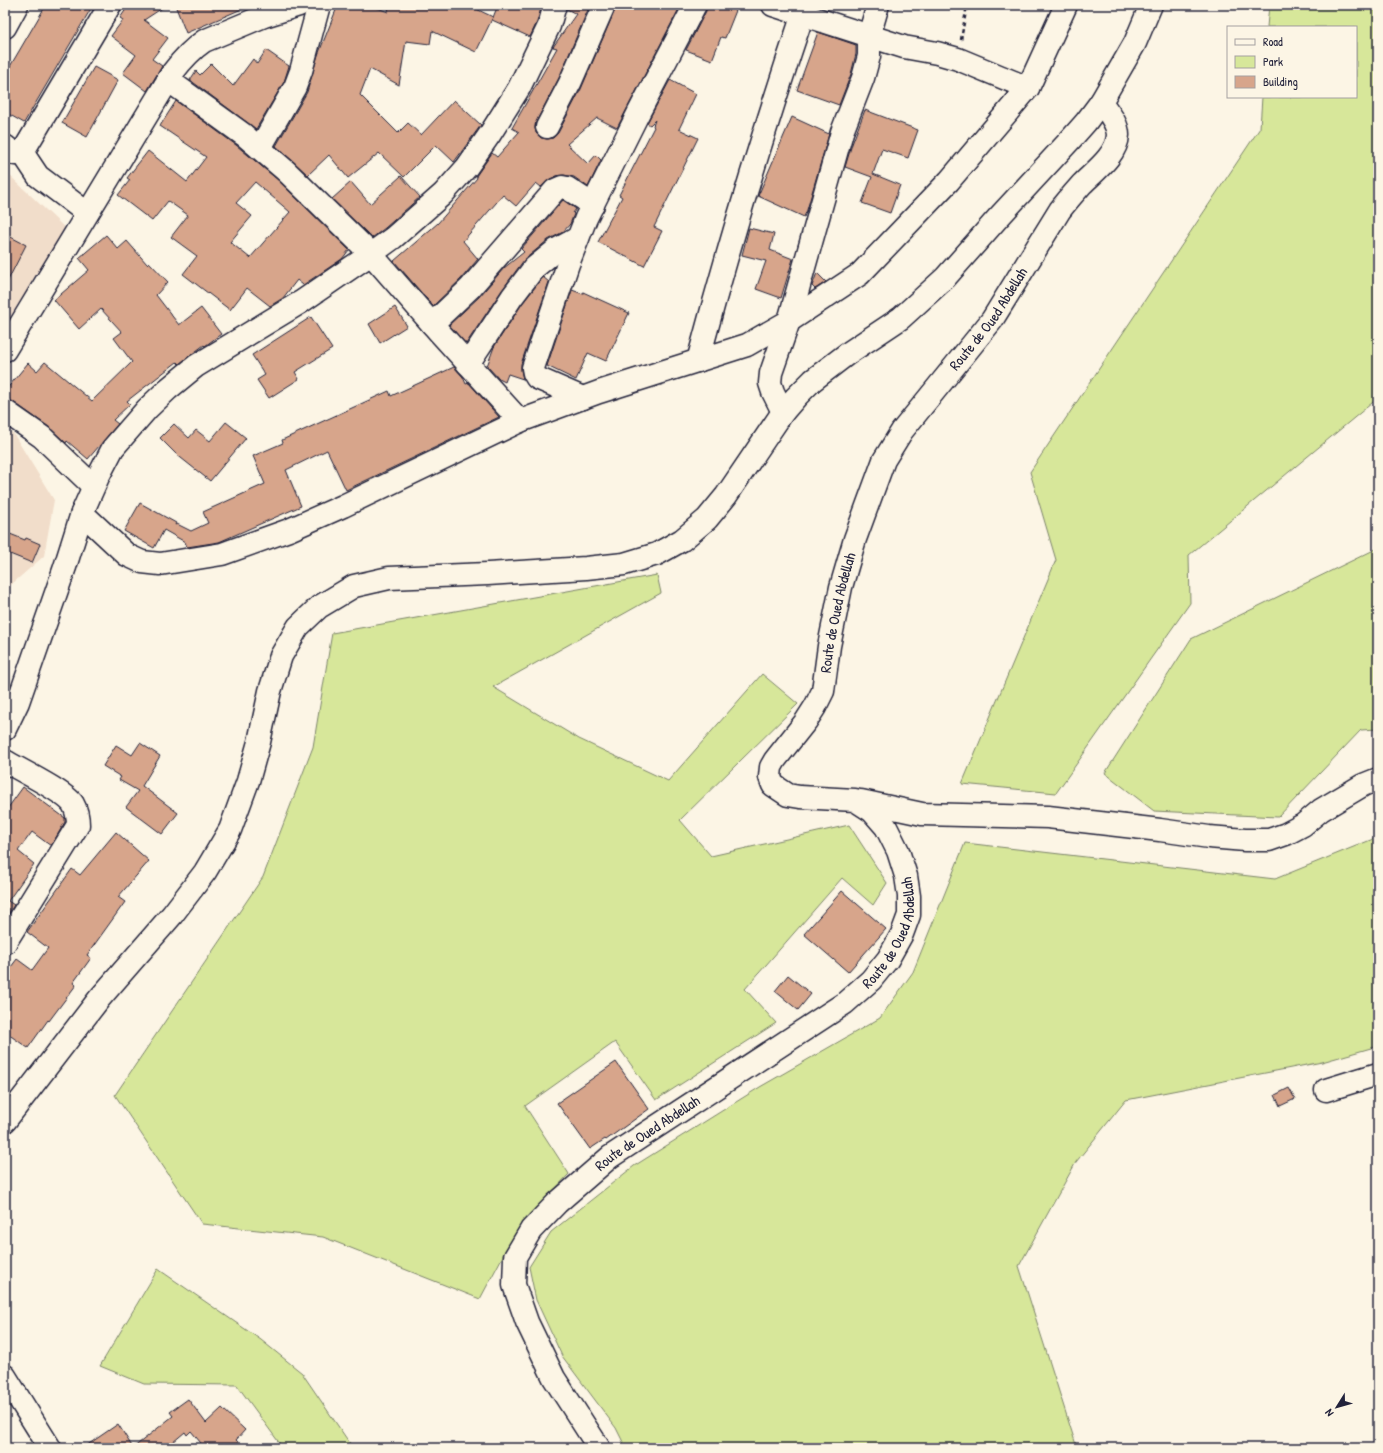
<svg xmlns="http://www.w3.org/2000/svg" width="1383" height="1453" font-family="'Patrick Hand',sans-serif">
	<rect width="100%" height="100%" fill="#fcf5e5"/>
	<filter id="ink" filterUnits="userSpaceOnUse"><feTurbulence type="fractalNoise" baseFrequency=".025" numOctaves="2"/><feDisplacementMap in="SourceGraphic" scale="8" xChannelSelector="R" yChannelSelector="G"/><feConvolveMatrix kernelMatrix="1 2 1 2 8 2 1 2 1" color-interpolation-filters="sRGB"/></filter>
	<g filter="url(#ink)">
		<path fill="#f1ddca" d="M5,171L66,229L5,332Z
			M5,429L13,433L54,500L44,556L5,590Z"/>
		<path fill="#d7e79a" stroke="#7c846a" d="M1269,5H1378V398L1189,555L1190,603L1056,793L962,784L1056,560L1030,472L1260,128L1262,97H1356V27H1267Z
			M1378,548V729L1361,730L1278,817L1154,811L1105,773L1191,639Z
			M657,575L661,593L493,687L579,739L668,781L762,674L798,704L680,820L711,856L849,825L887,883L873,905L842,878L745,989L776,1023L656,1100L615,1042L525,1106L569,1174L525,1221L504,1254L480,1299L323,1237L202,1224L115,1095L263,877L313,747L332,633Z
			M1378,837V1046L1322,1062L1126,1100L1076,1162L1019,1266L1077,1448H626L616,1428L562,1356L536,1300L529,1267L551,1232L634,1166L760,1087L880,1018L913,972L965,843L1275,879Z
			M158,1269L261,1340L302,1373L353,1448H283L237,1385L144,1384L100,1366Z"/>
		<path fill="#d7a58b" stroke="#22223b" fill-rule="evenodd" d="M46,5H93L24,123L5,112V75Z
			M129,5H167L144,20L168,38L152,59L162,66L147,91L123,73L136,55L111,36L123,20L120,18Z
			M175,5H251L186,33Z
			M338,5H370L388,12L389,5H468L493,17L476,52L432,31L430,44L406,41L399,85L370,69L360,95L398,133L408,123L421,135L454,100L481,125L454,162L436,145L404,177L379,153L348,178L329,155L308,175L276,146L307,92L318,55Z
			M498,5H542L537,22L530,37L492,20Z
			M567,5H590L559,78L536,122L535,128L536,133L541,138L547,139L553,138L558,133L581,89L615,10L616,5H681L617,128L597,118L567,144L588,164L596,155L601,160L588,187L574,177L564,175L557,176L550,179L541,187L536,183L516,206L503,195L463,241L478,259L461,279L433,306L394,261L438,223L477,178L476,176L492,153L497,157L519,132L512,128L557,48L553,47L576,14L567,9Z
			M707,5H730L737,8L725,38L721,37L712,60L686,50L706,11Z
			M818,32L856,45V54L851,74L839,105L797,90Z
			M266,50L289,66L284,82L256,129L190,80L196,71L200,75L211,64L233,86L253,59L257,64Z
			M94,67L118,80L87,137L62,123Z
			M670,80L696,94L679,129L698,138L654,227L662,231L644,266L598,242L622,197L619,195L654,127L653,126L655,120L650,125L647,123Z
			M176,101L236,145L278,180L349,250L342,259L303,285L297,280L283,298L270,306L247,288L230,310L183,274L197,256L171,237L188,215L168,201L152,221L118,195L130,180L127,178L148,151L187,182L206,157L160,126ZM255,182L290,212L250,258L230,242L252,216L236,203Z
			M865,110L918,130L908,158L882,149L873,174L900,185L890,213L862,203L872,177L845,167L852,144Z
			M792,117L829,134L807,210L804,217L758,196Z
			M401,176L420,197L385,228L372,238L332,199L351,182L370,204Z
			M563,200L576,209L573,213L574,214L570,224L563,232L548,240L524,260L502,290L466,344L449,325L479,297L504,268L524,252L521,249Z
			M749,228L774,234L770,250L793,259L781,298L756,289L766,261L742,255Z
			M5,234L26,245L5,286Z
			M106,235L118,249L127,241L147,264L149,262L168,282L156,295L179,325L201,308L221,334L205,346L204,345L179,364L177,362L127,401L130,404L113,420L118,424L88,459L67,441L66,443L49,427L12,401L5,399V391L28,363L37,371L45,362L92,401L132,362L114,338L122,332L101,309L79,329L54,300L89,270L79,258Z
			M817,273L826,282L815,289L812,286Z
			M543,277L549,282L521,364V370L523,379L508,374L505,382L499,379L487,366L494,347L522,304Z
			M572,290L583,294V292L629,313L606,361L588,353L576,380L547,366Z
			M395,307L407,326L380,343L369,324Z
			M311,317L332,349L295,372L299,379L269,398L257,380L265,375L252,355Z
			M454,367L463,377L466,384L469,383L499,417L346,490L327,450L286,470L301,506L219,542L187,547L185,542L164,530L154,548L124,531L140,503L176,523L175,525L177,524L191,531L208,523L203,512L265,484L253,456L283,443L282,440L389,391L391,396Z
			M226,422L246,438L210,481L176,454L160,438L174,424L189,438L196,430L210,441Z
			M5,532L25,540L26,538L40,544L32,563L5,552Z
			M140,743L160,756L142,786L178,813L162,834L126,807L138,791L119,780L121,777L103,766L116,745L132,755Z
			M23,787L65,818V822L51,846L32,832L18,851L34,864L8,901L14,905L5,919V812Z
			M116,832L149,861L118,897L125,902L87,955L91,958L73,983L76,985L49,1021L48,1020L28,1048L5,1032V975L17,959L32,970L48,948L27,932L72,869L80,875Z
			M842,891L886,929L848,972L804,934Z
			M788,975L811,994L798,1010L775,991Z
			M616,1062L649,1109L606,1140L605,1139L590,1149L557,1103Z
			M1289,1088L1295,1099L1280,1106L1275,1095Z
			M188,1399L206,1423L222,1408L245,1430L236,1440L244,1448H205L191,1431L187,1435L185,1432L166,1448H83L118,1424L133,1448L173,1416L170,1412Z"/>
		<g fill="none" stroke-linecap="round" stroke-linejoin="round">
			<g stroke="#22223b" stroke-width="25">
				<g id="minor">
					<path d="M773,5L904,47L937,53L958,59L1028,88"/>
					<path d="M5,27L17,5"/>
					<path d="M168,80L244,135L286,171L371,254L440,333L520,421"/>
					<path d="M547,127L570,83L604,5"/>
					<path d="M5,146L15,154L20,153L24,150L110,5"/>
					<path d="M260,148L295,87L301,71L319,5"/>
					<path d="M22,152L38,176L87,213"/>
					<path d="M432,324L470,288L555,190L562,187L567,188L593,205"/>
					<path d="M5,350L173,72C182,60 191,50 204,41L264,16L299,5"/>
					<path d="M698,361C730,241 766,123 806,5"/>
					<path d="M468,364L512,297L534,268L556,250L578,238"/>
					<path d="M583,398L537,378L534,373L533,368L568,264L586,218L639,112L695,5"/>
					<path d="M5,411L42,437L93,486"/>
					<path d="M783,412L773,392L770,383L771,373L789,321L842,132L863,78L869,56V36L878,5"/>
					<path d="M82,513L127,555L142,562L160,564L222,554L289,530L343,506L520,421L599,392L747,345L789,321L860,274L949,181L1028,88L1066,5"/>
					<path d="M5,729L18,702L65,567L82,513L98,477L113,448L147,409L168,389L196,366L301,302L371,254L393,238L443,194L467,167L490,134L519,88L549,26L555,5"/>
					<path d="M5,761C20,770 65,792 73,804C77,811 78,817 78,825L5,943"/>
					<path d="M861,801L922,814L1048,817L1160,830L1209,837L1245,840H1269L1286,834L1303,825L1321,810L1363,785L1378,779"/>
					<path d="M1326,1090L1378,1074"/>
					<path d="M5,1376L50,1448"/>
					<path id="s1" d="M599,1448L554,1378L527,1322L514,1285L515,1257L531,1230L557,1203L610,1157L845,1003L871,980L888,959L902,934L909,915V896L906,876L898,851L886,827L872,811L855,800L800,797L788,795L773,785L770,777L771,767L775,760L806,721L815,707L823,691L829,646L841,587L855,539L884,460L902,431L992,320L1060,210C1067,201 1074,193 1082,184C1095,171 1117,155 1118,135C1118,123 1107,111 1101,102"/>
				</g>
			</g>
			<g stroke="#22223b" stroke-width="25">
				<path id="major" d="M5,1121L99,999L172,915L205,872L230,830L248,781L259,742L270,691L281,656L298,627L319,607L354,586L389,578L488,574L586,568L624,564L657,554L682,540L707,519L726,496L783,412L796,397L813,380L847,354L901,318L945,278L997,219L1071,139L1086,122L1101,102L1135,43L1151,5"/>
			</g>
			<path stroke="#22223b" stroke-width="2.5" stroke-dasharray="4 3" stroke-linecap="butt" d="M961,40L967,5"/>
			<use href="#minor" stroke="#fcf5e5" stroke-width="22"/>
			<use href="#major" stroke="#fcf5e5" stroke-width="22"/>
		</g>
	</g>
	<g text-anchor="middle" stroke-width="3" stroke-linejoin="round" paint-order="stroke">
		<g font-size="15" fill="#22223b" stroke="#fcf5e5">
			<text dy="5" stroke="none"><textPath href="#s1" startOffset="1489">Route de Oued Abdellah</textPath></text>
			<text dy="5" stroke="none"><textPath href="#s1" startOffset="1153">Route de Oued Abdellah</textPath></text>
			<text dy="5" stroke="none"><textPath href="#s1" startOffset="720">Route de Oued Abdellah</textPath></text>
			<text dy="5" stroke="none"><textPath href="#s1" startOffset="396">Route de Oued Abdellah</textPath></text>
		</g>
	</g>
	<rect width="1383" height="1453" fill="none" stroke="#fcf5e5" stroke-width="20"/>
	<rect x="10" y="10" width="1363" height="1433" fill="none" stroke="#22223b" stroke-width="1.5" filter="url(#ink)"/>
	<rect x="1227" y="26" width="130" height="72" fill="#fcf5e5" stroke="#a5a1a1"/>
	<rect x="1235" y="39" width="20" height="6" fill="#fcf5e5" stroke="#a5a1a1"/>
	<text x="1263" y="46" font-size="12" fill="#22223b">Road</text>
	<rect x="1235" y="56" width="20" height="12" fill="#d7e79a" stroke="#a5a1a1"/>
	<text x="1263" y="66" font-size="12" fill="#22223b">Park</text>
	<rect x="1235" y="76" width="20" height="12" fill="#d7a58b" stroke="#a5a1a1"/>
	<text x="1263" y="86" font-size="12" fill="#22223b">Building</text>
	<g transform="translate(1337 1407) rotate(233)" stroke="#fcf5e5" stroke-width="3" paint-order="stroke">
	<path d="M0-3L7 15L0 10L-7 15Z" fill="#22223b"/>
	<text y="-6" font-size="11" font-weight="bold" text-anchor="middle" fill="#22223b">N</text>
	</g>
</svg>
